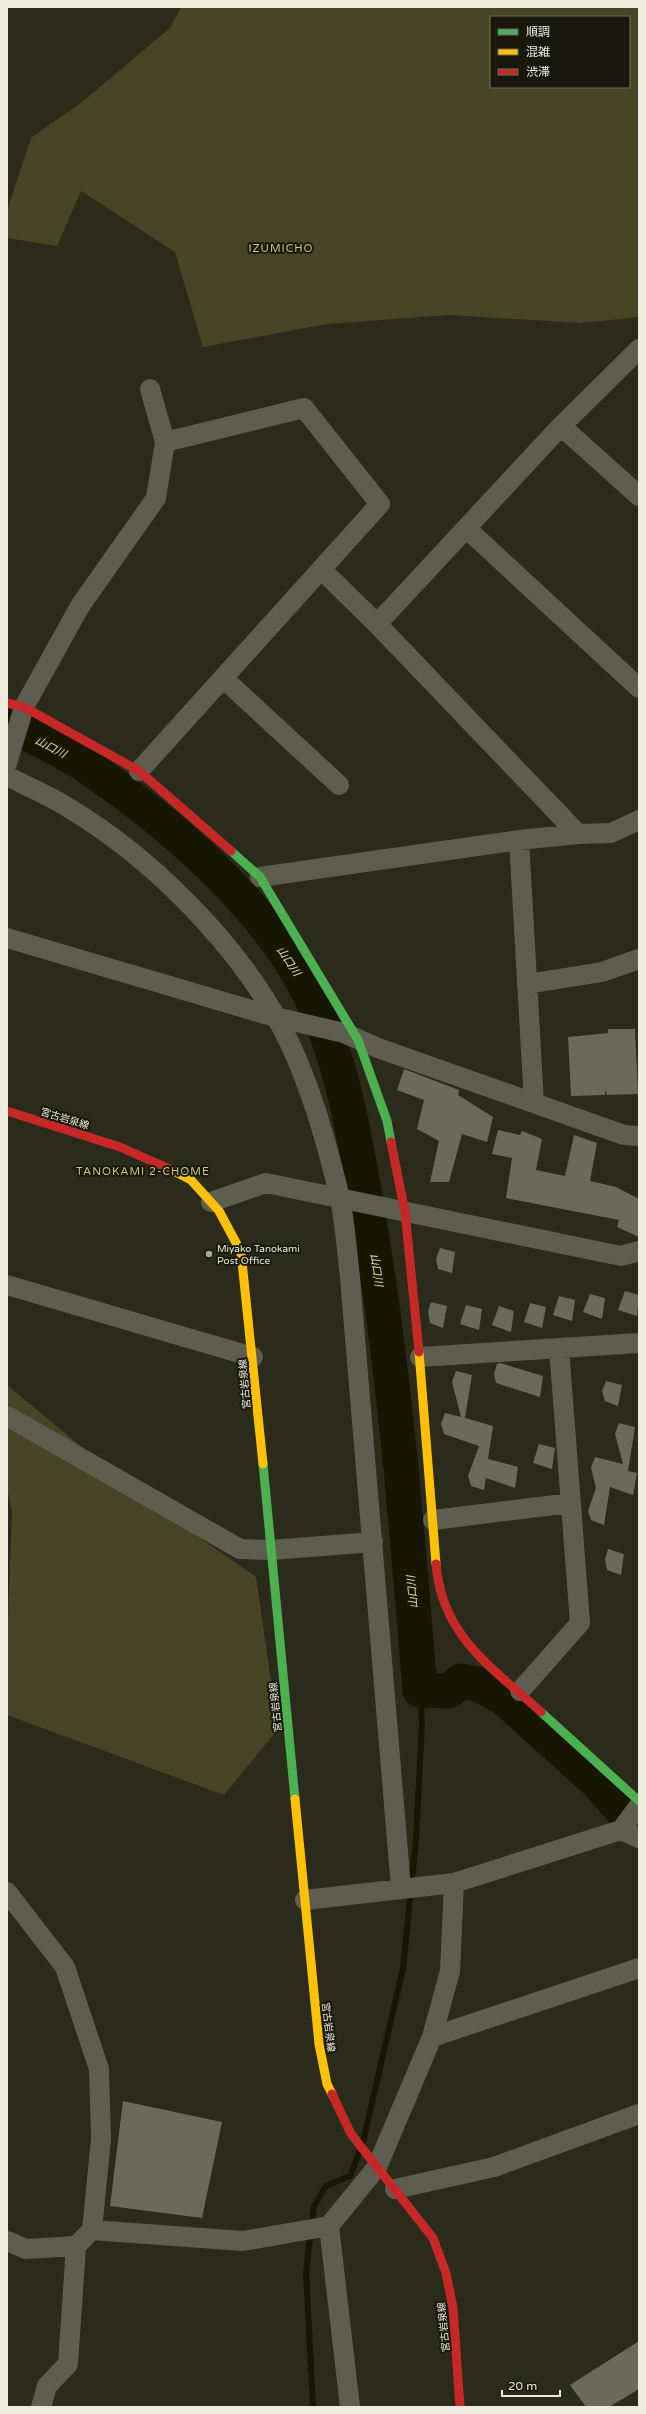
<svg xmlns="http://www.w3.org/2000/svg" width="646" height="2414" font-family="'Varela Round','Noto Sans JP',sans-serif">
	<rect width="100%" height="100%" fill="#2b2b1c"/>
	<path fill="#464626" fill-rule="evenodd" d="M181,7H639V317L581,323L448,315L327,324L203,347L175,252L81,191L57,246L7,238V211L31,138L82,102L170,28ZM491,17H629V87H491Z
		M7,1385L148,1502L256,1577L278,1729L224,1795L7,1715V1645L12,1512L7,1489Z"/>
	<g fill="none" stroke-linecap="round" stroke-linejoin="round">
		<path stroke="#171603" stroke-width="6" d="M363,2142L403,1968L416,1840L422,1722L420,1690
			M313,2407L306,2272L314,2206L326,2186L350,2176L359,2153"/>
		<path stroke="#171603" stroke-width="35" d="M7,724C35,738 66,751 91,769C167,821 251,893 298,973C341,1046 354,1132 368,1215C395,1372 407,1531 420,1690L449,1691L461,1681L478,1684L504,1698L596,1781L622,1810L639,1820"/>
	</g>
	<path fill="#69695c" d="M608,1029H635L638,1094L607,1095L605,1090V1095L571,1096L568,1037L608,1033Z
		M404,1069L459,1090L458,1095L493,1117L487,1142L462,1134L449,1182H430L439,1141L417,1129L424,1100L397,1090Z
		M498,1130L520,1135L522,1131L542,1139L536,1170L565,1176L574,1135L597,1143L590,1181L616,1187L639,1199V1237L617,1227L619,1220L506,1198L512,1158L492,1154Z
		M440,1248L455,1252L452,1273L438,1269L436,1259Z
		M625,1291L639,1295L637,1316L618,1310Z
		M590,1294L605,1298L602,1319L583,1312Z
		M559,1296L575,1300L572,1321L553,1315Z
		M431,1302L447,1306L443,1328L430,1323L428,1311Z
		M530,1303L546,1307L542,1328L524,1322Z
		M466,1305L482,1309L479,1330L460,1324Z
		M499,1306L514,1311L511,1332L492,1325Z
		M500,1363L543,1376L540,1397L496,1383L494,1374L497,1364Z
		M456,1371L472,1375L465,1418L493,1426L488,1459L518,1467L515,1488L486,1478L484,1490L471,1486L468,1476L479,1446L444,1434L441,1424L445,1413L461,1417L452,1382Z
		M606,1381L622,1385L618,1406L605,1401L602,1391Z
		M619,1423L635,1427L628,1471L637,1473L633,1495L610,1487L604,1525L591,1520L588,1511L596,1488L591,1468L595,1457L623,1464L615,1434Z
		M539,1444L555,1448L552,1469L533,1463Z
		M608,1549L624,1554L621,1575L607,1570L605,1560Z
		M123,2101L222,2122L202,2218L110,2206Z
		M639,2341V2389L609,2407H586L570,2385Z"/>
	<g fill="none" stroke-linecap="round" stroke-linejoin="round">
		<path stroke="#5e5e50" stroke-width="20" d="M561,426L639,349
			M466,528L639,688
			M321,569L377,624L561,426L639,496
			M377,624L578,834
			M223,678L339,785
			M7,763L24,707L80,606L156,498L165,442L150,389
			M139,771L380,504L304,408L165,442
			M7,776C26,786 46,794 64,805C160,862 262,966 302,1072C318,1112 330,1156 340,1198C345,1224 347,1251 350,1278L401,1888
			M519,840L534,1103
			M260,877L519,840L578,834L611,833L639,820
			M7,938L275,1017L344,1033L378,1048L624,1135L639,1136
			M527,984L602,972L639,959
			M211,1202L266,1183L621,1256L639,1251
			M7,1285L253,1357
			M420,1357L639,1343
			M7,1416L240,1549L271,1550L373,1542
			M433,1520L571,1503
			M520,1691L580,1623L559,1348
			M621,1830L639,1838
			M7,1892L65,1967L99,2069L101,2139L92,2230
			M305,1900L454,1883L621,1830L639,1806
			M432,2037L639,1968
			M395,2189L494,2167L639,2114
			M7,2241L26,2249L76,2246
			M41,2407L47,2386L68,2364L76,2246L92,2230L243,2241L329,2226
			M350,2407L329,2226L377,2167L432,2037L450,1971L454,1883"/>
		<path stroke="#4caf50" stroke-width="9" d="M231,851L260,877L358,1040L387,1121L391,1142
			M263,1464L295,1799
			M541,1712L639,1801"/>
		<path stroke="#ffc107" stroke-width="9" d="M172,1170L191,1180L219,1211L241,1252L263,1464
			M419,1352L436,1564
			M295,1799L319,2044L327,2084L332,2094"/>
		<path stroke="#c62828" stroke-width="9" d="M7,703L24,707L139,771L231,851
			M7,1111L120,1147L172,1170
			M391,1142L405,1212L419,1352
			M436,1564C442,1637 492,1667 541,1712
			M332,2094L351,2134L433,2238L446,2273L453,2308L460,2407"/>
	</g>
	<circle fill="#a8a898" stroke="#18180c" stroke-width="1.5" cx="209" cy="1254" r="4"/>
	<g text-anchor="middle" stroke-width="4" stroke-linejoin="round" paint-order="stroke">
		<g font-size="10" fill="#ebecdb" stroke="#18180c">
			<text transform="translate(65 1118) rotate(17)" y="4">宮古岩泉線</text>
			<text transform="translate(244 1384) rotate(-95)" y="4">宮古岩泉線</text>
			<text transform="translate(275 1707) rotate(-96)" y="4">宮古岩泉線</text>
			<text transform="translate(329 2027) rotate(83)" y="4">宮古岩泉線</text>
			<text transform="translate(443 2327) rotate(-96)" y="4">宮古岩泉線</text>
		</g>
		<g font-size="10" fill="#ebecdb" stroke="#18180c" text-anchor="start">
			<text x="217" y="1252">Miyako Tanokami<tspan x="217" dy="12">Post Office</tspan></text>
		</g>
		<g font-size="11" letter-spacing="1" fill="#cacb7d" stroke="#18180c">
			<text x="281" y="252">IZUMICHO</text>
			<text x="143" y="1175">TANOKAMI 2-CHOME</text>
		</g>
		<g font-size="11" font-style="italic" fill="#dfe094" stroke="#18180c">
			<text transform="translate(51 747) rotate(28)" y="4">山口川</text>
			<text transform="translate(289 961) rotate(56)" y="4">山口川</text>
			<text transform="translate(377 1270) rotate(82)" y="4">山口川</text>
			<text transform="translate(412 1592) rotate(-95)" y="4">山口川</text>
		</g>
	</g>
	<rect width="646" height="2414" fill="none" stroke="#ebecdb" stroke-width="16"/>
	<rect x="490" y="16" width="140" height="72" fill="#18180c" stroke="#6c6d5f"/>
	<rect x="498" y="29" width="20" height="6" fill="#4caf50" stroke="#6c6d5f"/>
	<text x="526" y="36" font-size="12" fill="#ebecdb">順調</text>
	<rect x="498" y="49" width="20" height="6" fill="#ffc107" stroke="#6c6d5f"/>
	<text x="526" y="56" font-size="12" fill="#ebecdb">混雑</text>
	<rect x="498" y="69" width="20" height="6" fill="#c62828" stroke="#6c6d5f"/>
	<text x="526" y="76" font-size="12" fill="#ebecdb">渋滞</text>
	<path d="M502 2390v6h58v-6" fill="none" stroke="#ebecdb" stroke-width="2"/>
	<text x="508" y="2390" font-size="12" fill="#ebecdb" stroke="#18180c" stroke-width="3" paint-order="stroke">20 m</text>
</svg>
